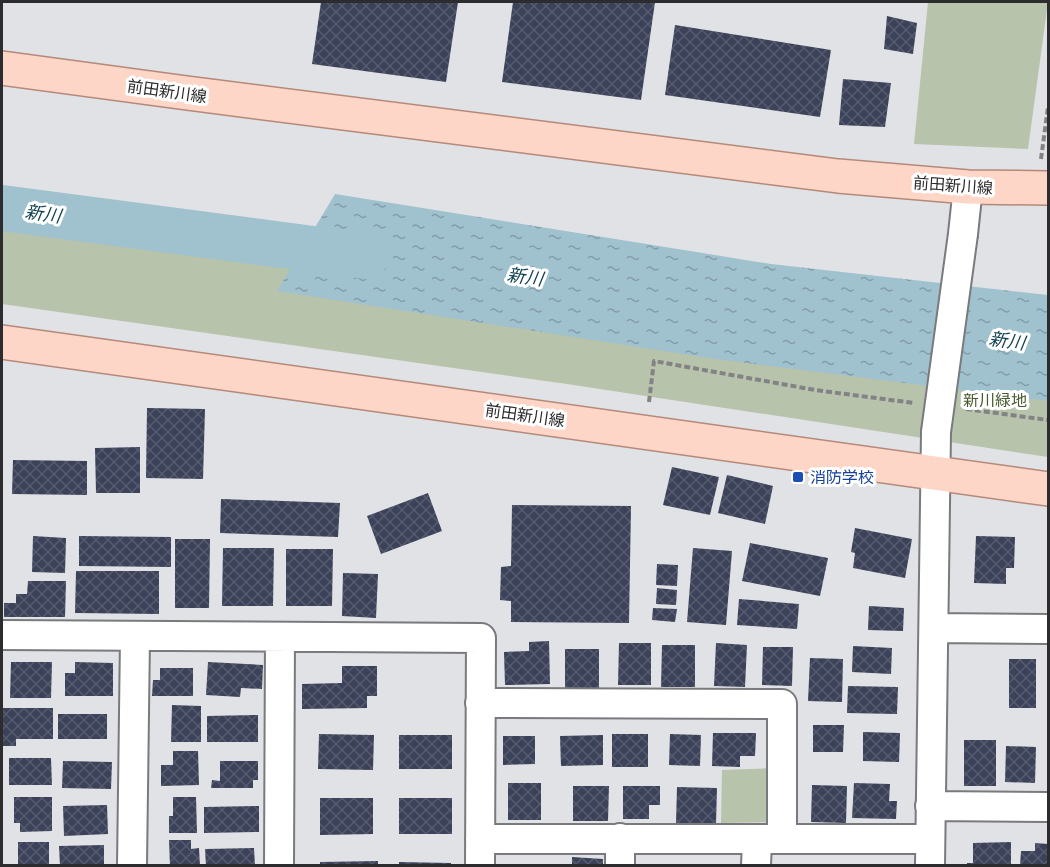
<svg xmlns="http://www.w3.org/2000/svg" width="1050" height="867" font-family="Karla,'Noto Sans JP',sans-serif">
	<defs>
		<pattern id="water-ripples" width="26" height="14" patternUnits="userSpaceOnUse" patternTransform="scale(1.5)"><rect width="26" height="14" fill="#a0c1ce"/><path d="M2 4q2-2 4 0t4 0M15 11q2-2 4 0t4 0" fill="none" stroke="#839da8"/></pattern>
		<pattern id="building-cross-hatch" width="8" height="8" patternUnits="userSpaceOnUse" patternTransform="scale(1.5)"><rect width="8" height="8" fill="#3b4259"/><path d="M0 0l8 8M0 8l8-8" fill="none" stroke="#565b6e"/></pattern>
	</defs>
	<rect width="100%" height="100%" fill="#e1e2e6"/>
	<path fill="#b8c3ab" d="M928,2H1048L1028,149L914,144Z
		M2,221L403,272L1048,361V457L567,384L2,304Z
		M774,768L771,822L721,823L722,770Z"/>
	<path fill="url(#water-ripples)" d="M335,194L771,264L1048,295V401L715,359L277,291Z"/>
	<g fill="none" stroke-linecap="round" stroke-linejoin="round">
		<path stroke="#a0c1ce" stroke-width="46" d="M2,208L366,256"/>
	</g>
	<path fill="url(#building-cross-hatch)" d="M321,2H458L446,82L312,64Z
		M513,2H655L641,100L502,82Z
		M887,16L917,23L913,54L884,49Z
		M675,25L831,50L820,117L665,95Z
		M843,79L891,83L885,127L839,125Z
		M147,408L205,409L203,479L146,478Z
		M140,447V493H96L95,448Z
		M13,460L87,461V495L12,494Z
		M672,467L719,477L710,515L663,505Z
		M727,475L773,486L765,524L718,513Z
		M428,493L442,531L381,554L367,516Z
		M221,499L340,503L338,537L220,533Z
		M512,505L631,506L629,623L511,622V601L500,600L501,567L511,566Z
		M855,528L912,539L905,578L853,568L855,553L851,552Z
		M33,536L66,538L65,573L32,572Z
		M79,536L171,537V567L79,566Z
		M976,536L1015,537L1014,568H1006V584L974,583Z
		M175,539H210L209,608H175Z
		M750,543L828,558L820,596L742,581Z
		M223,548H274L273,606H222Z
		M693,548L732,551L726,625L687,622Z
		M286,549H333L332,606H286Z
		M657,564L678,565L677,586L656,585Z
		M76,571H159V614L75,613Z
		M343,573L378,574L376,618L342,616Z
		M28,581H66L65,617H4V603H16V594H27Z
		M657,588L677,590L676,605L656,604Z
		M739,599L799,604L797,629L737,625Z
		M869,606L904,608L903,631L868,630Z
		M653,608L677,609L675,622L652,620Z
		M549,641L550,684L505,685L504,652L529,651V642Z
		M619,643H651V685H618Z
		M716,643L747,645L745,687L714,686Z
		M662,645H695V687H661Z
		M853,646L892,648L891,674L852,672Z
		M763,647H793L792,686L762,685Z
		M565,649H599V688H565Z
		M810,658L843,659L842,702L808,701Z
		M1009,659H1036V708H1009Z
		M11,662H52L51,698H10Z
		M75,662L113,663V696H65V673H75Z
		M208,662L263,665L262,689L241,688L240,697L206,695Z
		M342,666H377V696H367V708L302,709V684L342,683Z
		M160,668H193V696H152L153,680H160Z
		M848,686L898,687L897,714L847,713Z
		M172,705L201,706V742H171Z
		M3,708H53V739H16V746H2Z
		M58,714H107V739H58Z
		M258,715V742H207V716Z
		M813,725H844L843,752H813Z
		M863,732L900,733L899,762L863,761Z
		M713,733H756L755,756H740V767L712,766Z
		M319,734L374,735L373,770L318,769Z
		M612,734H648V767H612Z
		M670,734L701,735L700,766L669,765Z
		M399,735H452V769H399Z
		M603,735V765L561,766L560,736Z
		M503,736H535V764L503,765Z
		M964,740H996V786H964Z
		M1006,746L1036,747L1035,783L1005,782Z
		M173,751H198L199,785L161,786V765H173Z
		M9,758H51L52,785H9Z
		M63,761L112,762L111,789L62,788Z
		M220,761H258V780H253V788H211L212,780L220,781Z
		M508,783H541V820H508Z
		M854,783L890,784L889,801H897L896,819L852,818Z
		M812,785L847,786L846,823L811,822Z
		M573,786H609L608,821H573Z
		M623,786H660V805H649V819H623Z
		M677,787L717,788L716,824L676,823Z
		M14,797H52V831L20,832V823H14Z
		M173,797H196L197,833H169V816H173Z
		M320,798H373V834L320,835Z
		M399,798H452V834H399Z
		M107,805L108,834L64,836L63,806Z
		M259,806V832L204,833V807Z
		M169,840H191V849L199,848L200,866H170Z
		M18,842H49V866H18Z
		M1011,842V866H967V863H973V843Z
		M1035,843L1048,844V866H1020L1021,851H1035Z
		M104,845V866H60L59,846Z
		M254,848L255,866H206L205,849Z
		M572,857L603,859V866H572Z
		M378,861V866H320V862Z
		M399,862L451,863V866H399Z"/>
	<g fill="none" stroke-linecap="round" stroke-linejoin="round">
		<g stroke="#797a7d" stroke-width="32">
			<path id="minor" d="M963,234L968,187
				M934,628L1048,629
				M2,635L481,638L480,866
				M480,703L782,704V839
				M930,806L1048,807
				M480,839H930
				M132,866L135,637
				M279,866L280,637
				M620,866V838
				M756,866L757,839
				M930,866L936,432"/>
		</g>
		<g stroke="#b48979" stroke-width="36">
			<path id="primary" d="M2,68L187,93L838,176L968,187L1048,188
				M2,342L1048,489"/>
		</g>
		<path stroke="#838386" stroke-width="4" stroke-dasharray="6 3" stroke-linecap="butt" d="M1041,159L1048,107
			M649,402L654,361L815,390L914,403
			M966,409L1048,420"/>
		<use href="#minor" stroke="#fff" stroke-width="28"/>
		<use href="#primary" stroke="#fed6c7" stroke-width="33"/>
		<g stroke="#797a7d" stroke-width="32" stroke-linecap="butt">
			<path id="minor-bridge" d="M936,432L963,234"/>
		</g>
		<use href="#minor-bridge" stroke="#fff" stroke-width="28"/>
	</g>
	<rect fill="#1a4fb4" stroke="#fff" stroke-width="2" x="792" y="471" width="12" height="12" rx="3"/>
	<g text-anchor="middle" stroke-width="6" stroke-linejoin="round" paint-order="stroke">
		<g font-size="16" fill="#2c2c2e" stroke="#fff">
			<text transform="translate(167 91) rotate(8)" y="6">前田新川線</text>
			<text transform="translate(953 185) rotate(4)" y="6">前田新川線</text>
			<text transform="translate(525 415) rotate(8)" y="6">前田新川線</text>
		</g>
		<g font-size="16" fill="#47592e" stroke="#fff">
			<text x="995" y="406">新川緑地</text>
		</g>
		<g font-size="16" fill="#164399" stroke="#fff" text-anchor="start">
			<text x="810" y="483">消防学校</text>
		</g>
		<g font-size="18" font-style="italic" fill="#0f3f4e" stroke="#fff">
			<text transform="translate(43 214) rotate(8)" y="6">新川</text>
			<text transform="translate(525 277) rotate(8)" y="6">新川</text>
			<text transform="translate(1007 341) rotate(8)" y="6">新川</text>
		</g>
	</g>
	<rect width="1050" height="867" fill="none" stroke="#2c2c2e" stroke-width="6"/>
</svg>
